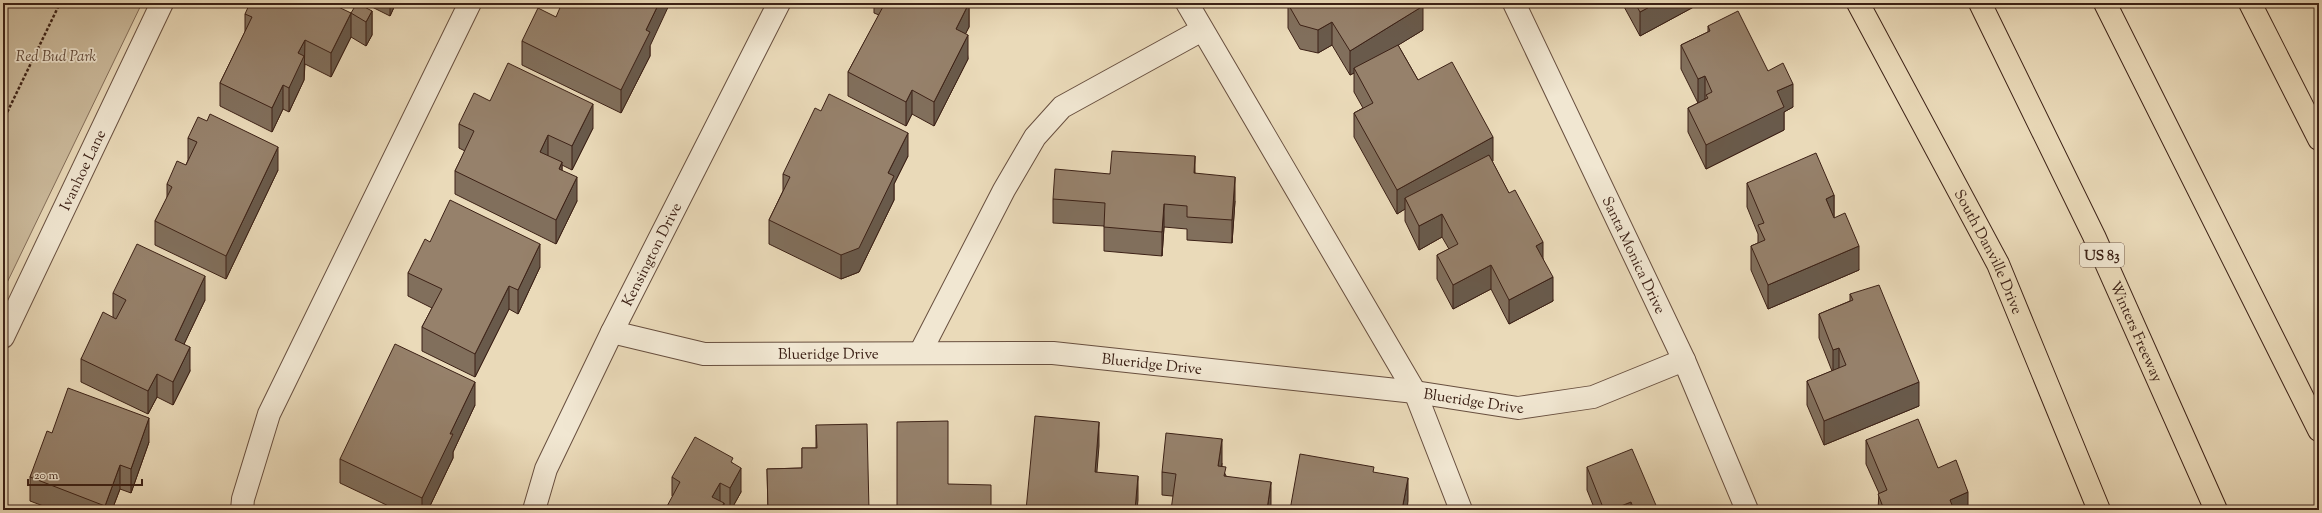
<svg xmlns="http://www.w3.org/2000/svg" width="2322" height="513" font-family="'Sorts Mill Goudy',serif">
	<rect width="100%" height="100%" fill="#eadab9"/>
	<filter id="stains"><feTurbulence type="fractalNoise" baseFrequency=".005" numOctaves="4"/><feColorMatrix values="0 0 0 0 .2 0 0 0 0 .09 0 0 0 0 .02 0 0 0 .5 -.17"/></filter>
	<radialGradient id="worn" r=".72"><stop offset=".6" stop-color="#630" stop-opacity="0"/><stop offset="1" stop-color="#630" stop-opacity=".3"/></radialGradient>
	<path fill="#ccbb9d" stroke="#846e5a" d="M3,3H142L3,291Z"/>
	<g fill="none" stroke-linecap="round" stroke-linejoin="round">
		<g stroke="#684f3f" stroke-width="24">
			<g id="minor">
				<path d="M1187,3L1415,392L1461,510"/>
				<path id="s1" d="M1514,3L1684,360L1747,510"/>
				<path id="s2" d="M612,332L704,354L1053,353L1415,392L1518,408L1593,397L1684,360"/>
				<path id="s3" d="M3,337L162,3"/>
				<path d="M920,353L1004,190L1035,137L1062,107L1202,30"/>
				<path d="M242,510L243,499L269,414L470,3"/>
				<path id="s4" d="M534,510L546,469L612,332L779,3"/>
			</g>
		</g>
		<g stroke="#3c2116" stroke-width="24">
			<g id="major">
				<path id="s5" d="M1858,3L1998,264L2099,510"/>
				<path d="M2250,3L2319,139"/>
			</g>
		</g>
		<g stroke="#3c2116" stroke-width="24">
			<g id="highway">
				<path id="s6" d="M1980,3L2094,236L2216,510"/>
				<path d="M2105,3L2319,430"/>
			</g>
		</g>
		<path stroke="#3c2116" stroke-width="2.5" stroke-dasharray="3 2" stroke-linecap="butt" d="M3,121L60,3"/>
		<use href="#minor" stroke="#f1e7d2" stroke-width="22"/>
		<use href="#major" stroke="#eadab9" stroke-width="22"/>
		<use href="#highway" stroke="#eadab9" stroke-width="22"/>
	</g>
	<path fill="#816f5c" stroke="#3c2116" d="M364,3H396L390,16Z
		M874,3H969V27L965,34L968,59L934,126L912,114L906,126L848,96V72L879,15L874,13Z
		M1622,3H1701L1640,36Z
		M1288,4L1423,30L1398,45L1418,80L1493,161H1492L1543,259L1553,301L1509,324L1491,289L1453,309L1437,279V255L1449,249L1442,237L1419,250L1405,221V209L1397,214L1354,137V113L1363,108L1354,92V73L1350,75L1332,45L1318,53L1300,49L1288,28Z
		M372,11V35L366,46L351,37L331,77L305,64L304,80L289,112L283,109L272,132L220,106V83L245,32V14L351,13Z
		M556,17L650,46V56L621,113L522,65V41Z
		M1708,26L1768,71L1793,107L1784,112V130L1706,169L1688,132V108L1698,103L1681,69V45L1708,32Z
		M490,101L593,128L572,170L562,165V170L577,201L556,244L455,194V171L465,151L459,148V124Z
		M188,138L278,170L226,279L155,245V221L167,198V184L186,165L188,160Z
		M908,156L894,184V200L859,272L841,279L769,244V220L783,191V174Z
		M1195,173L1235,201L1232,243L1187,240V229L1164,227L1162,256L1104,251V226L1053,223V199L1110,174Z
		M1747,183L1834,195V218L1859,270L1768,309L1751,270V246L1758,243V234L1747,207Z
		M430,242L540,267L518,314L509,309L475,377L422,351V327L432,308L408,296V273Z
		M113,293L205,300L184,344L190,371L173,405L157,397L148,414L81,382V359L113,317Z
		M1850,294L1919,406L1824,445L1807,405V381L1832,371L1819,338V314L1850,301Z
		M475,405L453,452V458L428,510H397L340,483V459Z
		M816,425L869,510H768L767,469L802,468V448H816Z
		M52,433L149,442L131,493L120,489L112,510H54L30,501V477Z
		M1866,440L1938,468L1968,510L1878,509L1879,493L1866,464Z
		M733,463L741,492L731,510H726L724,509V510L672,496V477Z
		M1222,463V467L1226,476L1271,506L1162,495V472Z
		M1587,467L1658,510H1595L1587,490Z"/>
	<path fill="#695a4b" stroke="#3c2116" d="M390,3H396L390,16Z
		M659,3H670L650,46V56L621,113V90L646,30Z
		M969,3V27L956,53V29Z
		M1657,3H1701L1640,36V12Z
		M1423,6V30L1356,71L1354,68V73L1350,75V51Z
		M372,11V35L366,46V22Z
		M351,13V37L331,77V53Z
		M1332,22V45L1318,53V30Z
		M968,35V59L934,126V102Z
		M305,40L304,80L289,112V88L298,53Z
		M1705,76V100L1698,103V79Z
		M1793,84V107L1784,112V130L1706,169V145L1777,91Z
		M283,85V109L272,132V108Z
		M912,90V114L906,126V102Z
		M593,104V128L572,170V146Z
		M908,133V156L894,184V200L859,272L841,279V255L888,173Z
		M548,135V158L540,152Z
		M1493,137V161L1410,207L1405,198V209L1397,214V190Z
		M278,147V170L226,279V256Z
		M1195,156V180L1194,173Z
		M562,162V186L559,169Z
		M577,177V201L556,244V220Z
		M1235,177V201L1232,243V220Z
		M1834,195V219L1826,199Z
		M1164,204V227L1162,256V232Z
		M1442,214V237L1419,250V226Z
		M1543,242V266L1536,246Z
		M540,244V267L518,314V290Z
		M1859,246V270L1768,309V285Z
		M1491,265V289L1453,309V285Z
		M205,276V300L175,363V340Z
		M1553,277V301L1509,324V300Z
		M509,286V309L475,377V354Z
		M190,347V371L173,405V382Z
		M1839,348V371L1833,374V350Z
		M157,374V397L148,414V391Z
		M475,382V405L453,452V458L428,510H422V498L450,434Z
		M1919,382V406L1824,445V421Z
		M149,418V442L131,493V469Z
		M1099,422V446L1095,496V472Z
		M1222,439V463L1218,490V466Z
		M120,465V489L112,510H105V506Z
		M741,468V492L731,510H730V488Z
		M1138,476V500L1137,510H1135Z
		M1408,478V501L1407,510H1402Z
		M1271,482V506L1270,510H1267Z
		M720,483V507L712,497Z
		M1968,492V510H1950V500Z
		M1631,502V510H1611Z
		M724,503V510H720Z"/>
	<path fill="#96816b" stroke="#3c2116" d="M250,3H330L351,13L331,53L305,40L298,53L304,56L289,88L283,85L272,108L220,83L252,17L245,14Z
		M357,3L372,11L366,22L351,13Z
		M562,3H659L646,30L650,32L621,90L522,41L538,8L556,17Z
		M885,3H969L956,29L968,35L934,102L912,90L906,102L848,72Z
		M1288,3H1421L1423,6L1350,51L1332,22L1318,30L1300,25L1288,4Z
		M1635,3H1657L1640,12Z
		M1738,11L1768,71L1783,63L1793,84L1777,91L1784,107L1706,145L1688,108L1708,98L1706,95L1712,92L1705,76L1698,79L1681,45L1710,31L1708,26Z
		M1398,45L1418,80L1452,62L1493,137L1397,190L1354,113L1373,103L1354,68Z
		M508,63L593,104L572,146L548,135L540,152L562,162L559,169L577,177L556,220L455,171L474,131L459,124L474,93L490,101Z
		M829,94L908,133L888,173L894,176L859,248L841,255L769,220L790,177L783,174L815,108L821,111Z
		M210,114L278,147L226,256L155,221L172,187L167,184L177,161L186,165L197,142L188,138L198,117L207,121Z
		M1112,151L1195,156L1194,173L1235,177L1232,220L1187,217V206L1164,204L1162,232L1104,227L1105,203L1053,199L1055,169L1110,174Z
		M1816,153L1834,195L1826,199L1834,218L1845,213L1859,246L1768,285L1751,246L1765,240L1758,225L1764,223L1747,183Z
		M1489,155L1509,193L1515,190L1543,242L1536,246L1553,277L1509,300L1491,265L1453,285L1437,255L1458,244L1442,214L1419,226L1405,198Z
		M450,200L540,244L518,290L509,286L475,354L422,327L442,289L408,273L425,239L430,242Z
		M137,244L205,276L175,340L190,347L173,382L157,374L148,391L81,359L103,312L116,319L126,300L113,293Z
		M1879,285L1919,382L1824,421L1807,381L1846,365L1839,348L1833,350L1819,314L1853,300L1850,294Z
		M395,344L475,382L450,434H453L422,498L340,459Z
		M68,388L149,418L131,469L120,465L105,506L30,477L47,431L52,433Z
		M1035,416L1099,422L1095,472L1138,476L1135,510H1026Z
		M1918,419L1938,468L1956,460L1968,492L1950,500L1954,510H1877L1883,507L1878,494L1887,490L1866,440Z
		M948,421V484L991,485V510H897V422Z
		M867,424L869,510H768L767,469L802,468V448H817L816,425Z
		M1166,433L1222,439L1218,466L1226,467L1224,476L1271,482L1267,510H1171L1176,474L1162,472Z
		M695,437L733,458L731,462L741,468L730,488L720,483L712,497L724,503L720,510H665L680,482L672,477Z
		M1632,449L1658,510H1634L1631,502L1611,510H1604L1587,467Z
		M1300,454L1374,467L1373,472L1408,478L1402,510H1290Z"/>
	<g text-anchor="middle" stroke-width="3.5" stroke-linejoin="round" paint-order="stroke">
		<rect fill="#f1e7d2" stroke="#725c4e" stroke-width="1" x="2080" y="243" width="44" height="24" rx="3"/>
		<g font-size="14" font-weight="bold" fill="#3c2116">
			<text x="2102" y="260">US 83</text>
		</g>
		<g font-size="15" font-style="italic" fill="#604838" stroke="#f1e7d2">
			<text x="56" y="61">Red Bud Park</text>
		</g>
		<g font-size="15" fill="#3c2116" stroke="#f1e7d2">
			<text dy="5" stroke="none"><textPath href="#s3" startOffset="185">Ivanhoe Lane</textPath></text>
			<text dy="5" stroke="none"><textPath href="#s5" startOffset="281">South Danville Drive</textPath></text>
			<text dy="5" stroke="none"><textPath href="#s4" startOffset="282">Kensington Drive</textPath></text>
			<text dy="5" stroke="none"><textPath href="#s1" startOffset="279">Santa Monica Drive</textPath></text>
			<text dy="5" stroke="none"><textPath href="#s6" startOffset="364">Winters Freeway</textPath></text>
			<text dy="5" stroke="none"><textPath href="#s2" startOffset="219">Blueridge Drive</textPath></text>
			<text dy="5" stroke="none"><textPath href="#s2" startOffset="543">Blueridge Drive</textPath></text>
			<text dy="5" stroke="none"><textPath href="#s2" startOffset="867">Blueridge Drive</textPath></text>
		</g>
	</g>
	<rect width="2322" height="513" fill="none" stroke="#eadab9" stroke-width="16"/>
	<rect x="4" y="4" width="2314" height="505" fill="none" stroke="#3c2116" stroke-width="2"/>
	<rect x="8" y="8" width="2306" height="497" fill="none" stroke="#3c2116"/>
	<path d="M28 479v6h114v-6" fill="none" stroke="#3c2116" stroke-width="2"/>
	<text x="34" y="479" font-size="12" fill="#3c2116" stroke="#f1e7d2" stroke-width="3" paint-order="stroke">20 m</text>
	<rect width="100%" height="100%" filter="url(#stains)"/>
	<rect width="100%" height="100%" fill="url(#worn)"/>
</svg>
